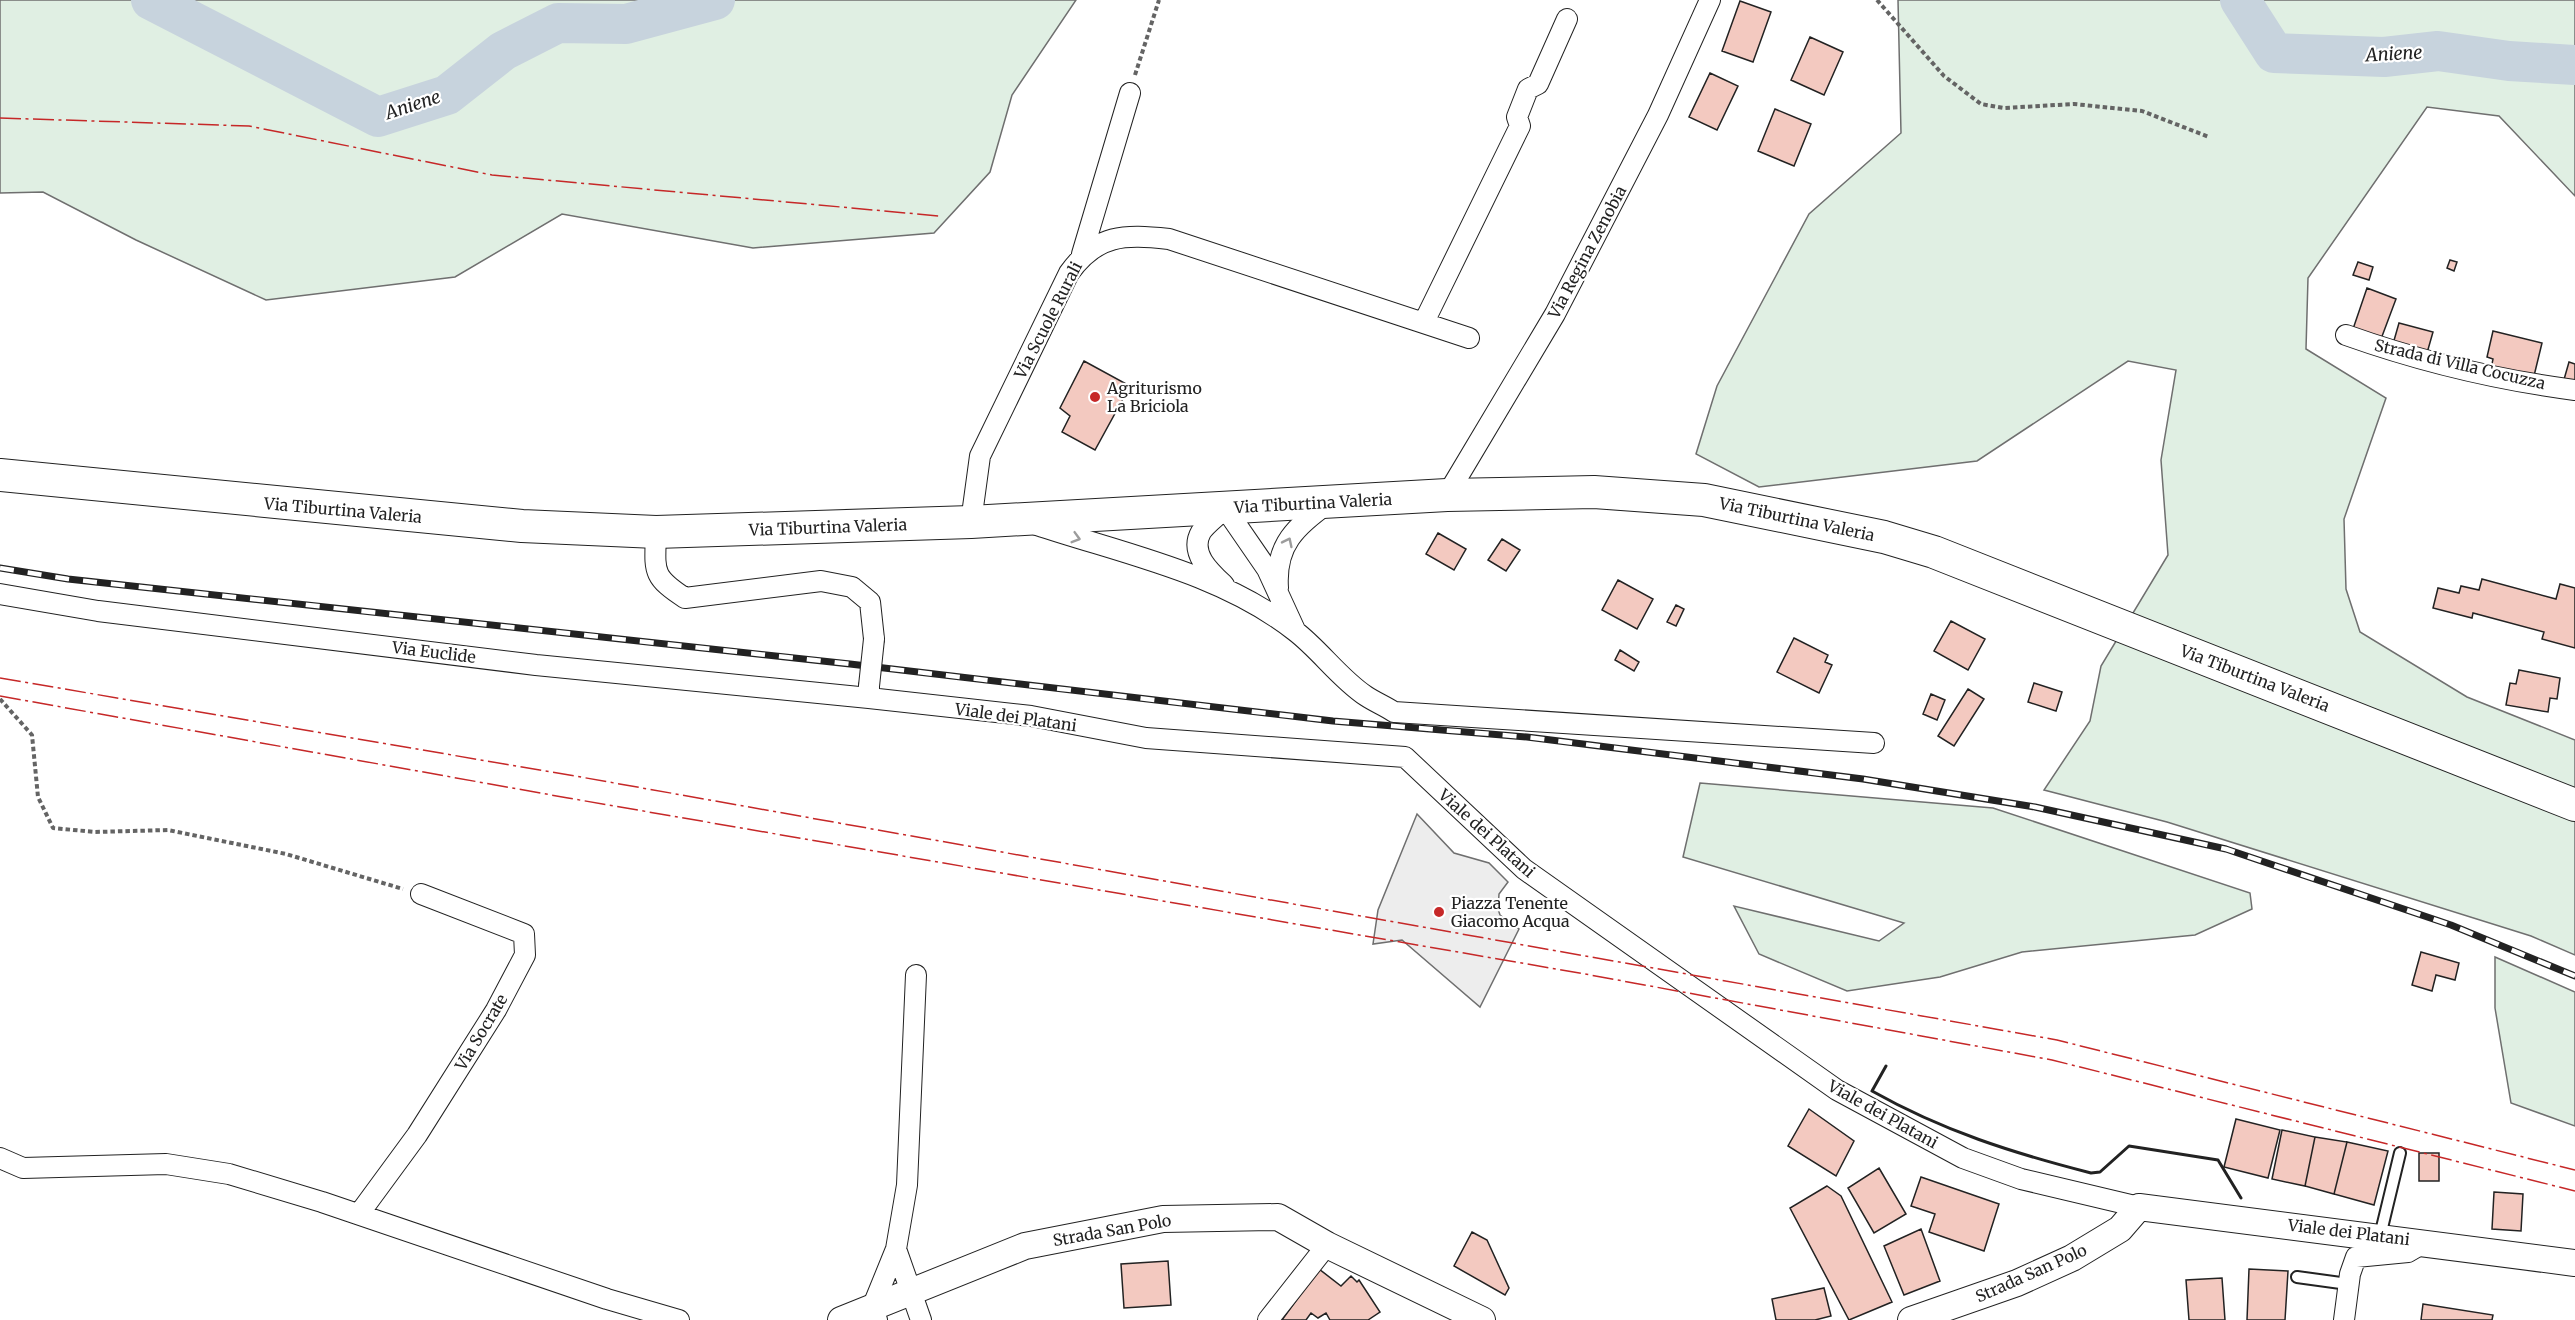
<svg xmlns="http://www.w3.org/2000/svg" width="2575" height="1320" font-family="Merriweather,serif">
	<rect width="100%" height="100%" fill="#fff"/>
	<path fill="#e0efe3" stroke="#6f6f6f" stroke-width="1.5" d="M0,0H1076L1012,95L990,172L934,233L753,248L562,214L455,277L266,300L136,240L43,192L0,193Z
		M1898,0H2575V196L2499,116L2427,107L2308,278L2306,349L2386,398L2344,519L2346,589L2360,632L2467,697L2575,740V955L2531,936L2167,822L2044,790L2090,721L2101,666L2168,555L2161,460L2176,370L2128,361L1977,461L1759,487L1696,454L1717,386L1809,214L1901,133Z
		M1700,783L1993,808L2250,893L2252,909L2195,935L2022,952L1940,977L1847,991L1759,954L1734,906L1879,941L1904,923L1683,857Z
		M2495,957L2575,992V1126L2511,1103L2495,1008Z"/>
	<path fill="#ededed" stroke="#6f6f6f" stroke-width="1.5" d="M1417,814L1454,853L1489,863L1508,882L1499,894L1498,909L1500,915L1519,929L1480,1007L1402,940L1373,944L1378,910Z"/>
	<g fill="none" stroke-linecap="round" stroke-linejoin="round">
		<path stroke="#c7d3dd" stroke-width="40" d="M151,0L378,117L447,95L503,51L558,23L626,24L715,0
			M2240,0L2274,53L2384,57L2438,51L2509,61L2575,65"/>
	</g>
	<path fill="#f3c9c0" stroke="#222" stroke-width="1.5" d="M1740,1L1771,12L1753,62L1722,51Z
		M1810,37L1843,52L1824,95L1791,80Z
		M1710,73L1738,86L1717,130L1689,117Z
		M1775,109L1811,124L1794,166L1758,151Z
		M2450,260L2457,262L2454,271L2447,268Z
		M2358,262L2373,267L2369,280L2353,275Z
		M2367,288L2396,299L2381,339L2353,329Z
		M2399,323L2433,332L2427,353L2393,344Z
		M2493,331L2542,343L2533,380L2491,369L2493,359L2487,357Z
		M1084,361L1130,386L1095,450L1062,432L1070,416L1060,408Z
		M2569,362L2575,364V386L2563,383Z
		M1438,533L1466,549L1454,570L1426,554Z
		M1502,539L1520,550L1506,571L1488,560Z
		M2482,579L2556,599L2560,584L2575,588V648L2542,639L2544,632L2473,613L2472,618L2433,608L2438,588L2459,593L2461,586L2479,590Z
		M1618,580L1653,599L1637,629L1602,610Z
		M1676,605L1684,609L1676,626L1667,622Z
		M1951,621L1985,639L1968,670L1934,651Z
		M1794,638L1828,655L1825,662L1832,665L1819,693L1777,672Z
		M1620,650L1639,662L1634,671L1615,660Z
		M2519,670L2560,678L2557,699L2550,698L2548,712L2506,705L2510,683L2516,684Z
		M2034,683L2062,692L2056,711L2028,702Z
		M1968,689L1984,699L1954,746L1938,736Z
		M1931,694L1945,700L1937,720L1923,714Z
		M2421,952L2459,963L2455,980L2436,975L2432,991L2412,985Z
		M1809,1109L1854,1141L1836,1176L1788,1146Z
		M2236,1119L2280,1130L2268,1178L2224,1167Z
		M2282,1130L2315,1137L2305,1186L2272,1179Z
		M2315,1137L2347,1142L2334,1194L2305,1186Z
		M2347,1142L2388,1151L2374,1205L2334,1194Z
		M2419,1153H2439V1181H2419Z
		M1879,1168L1906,1214L1874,1233L1848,1188Z
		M1921,1177L1999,1204L1984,1251L1929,1232L1935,1214L1911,1206Z
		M1827,1186L1841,1196L1892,1302L1849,1320L1790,1208Z
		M2494,1192L2523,1194L2521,1231L2492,1229Z
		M1921,1229L1940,1281L1904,1295L1884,1246Z
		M1472,1232L1487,1240L1509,1288L1505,1295L1454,1266Z
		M1168,1261L1171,1305L1124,1308L1121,1264Z
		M1319,1269L1341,1286L1351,1276L1357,1282L1359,1280L1380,1312L1368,1320H1330L1326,1313L1318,1318L1311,1313L1306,1320H1282Z
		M2249,1269L2288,1271L2285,1320H2247Z
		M2222,1278L2225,1320H2189L2186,1280Z
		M1824,1288L1831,1316L1815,1320H1776L1772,1299Z
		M2423,1304L2493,1315L2492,1320H2421Z"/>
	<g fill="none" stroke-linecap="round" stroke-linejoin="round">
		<g stroke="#222" stroke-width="14">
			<path id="service" d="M2380,1236L2400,1153
				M2297,1277L2348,1284"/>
		</g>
		<g stroke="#222" stroke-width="22">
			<path id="minor" d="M1082,254L1130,93
				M1424,322L1520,126L1517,117L1528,89L1538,84L1567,19
				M2346,335C2419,361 2498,380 2575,390
				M1447,495L1555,314L1658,115L1710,0
				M971,522L980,456L1069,273C1097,234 1124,234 1169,239L1469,338
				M1037,525C1124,554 1221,573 1295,631C1320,650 1340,679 1366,696C1375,702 1385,706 1394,712L1874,743
				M656,532C655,571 651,576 685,598L821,581L852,587L870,602L874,639
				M1224,585C1210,572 1189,553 1201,532C1206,524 1218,516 1225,508L1267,569L1295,630
				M1278,588C1275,544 1296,527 1328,503
				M0,594L98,611L536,665L869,698
				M869,686V698L1031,716L1146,738L1405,757L1524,869L1837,1090L1963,1158L2021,1179L2139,1207
				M0,1158L23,1168L166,1164L229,1174L322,1202L607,1299L679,1320
				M359,1214L417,1135L496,1010L525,955L524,934L421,894
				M896,1249L921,1320
				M877,1320L872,1308L896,1249L907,1185L916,975
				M1268,1320L1327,1245
				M2344,1320L2350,1274L2356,1257L2408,1252L2420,1245"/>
		</g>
		<g stroke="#222" stroke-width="28">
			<path id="tertiary" d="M841,1320L1025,1246L1163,1219L1278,1217L1327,1245L1482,1320
				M1911,1320L2017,1283L2072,1258L2120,1229L2139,1207L2575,1263"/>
		</g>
		<g stroke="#222" stroke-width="34">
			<path id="primary" d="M0,475L522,526L656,532L971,522L1447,495L1594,492L1704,500L1884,537L1934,552L2575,805"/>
		</g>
		<path stroke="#646464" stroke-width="4" stroke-dasharray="4.5 3" stroke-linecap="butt" d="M1877,0L1944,76L1981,104L2004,108L2074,104L2142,111L2209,137
			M1135,75L1159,0
			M0,699L32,735L38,797L53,828L95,832L168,830L286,854L403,889"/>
		<use href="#service" stroke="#fff" stroke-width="10"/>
		<use href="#minor" stroke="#fff" stroke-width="20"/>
		<use href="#tertiary" stroke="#fff" stroke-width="26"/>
		<use href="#primary" stroke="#fff" stroke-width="32"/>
		<g stroke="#222" stroke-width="7">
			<path id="rail" d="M0,568L68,579L850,664L1333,721L1527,737L1863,779L2035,807L2226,849L2451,925L2575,976"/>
		</g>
		<use href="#rail" stroke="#fff" stroke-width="4.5" stroke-dasharray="14" stroke-linecap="butt"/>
		<g stroke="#222" stroke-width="22" stroke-linecap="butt">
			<path id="minor-bridge" d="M869,686L874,639"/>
		</g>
		<use href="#minor-bridge" stroke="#fff" stroke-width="20"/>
		<path stroke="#222" stroke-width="3" d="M1886,1066L1872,1091C1943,1131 2013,1153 2091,1173L2100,1172L2129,1146L2218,1160L2241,1198"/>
		<path stroke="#c62828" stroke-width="1.5" stroke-dasharray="21 4.5 3 4.5" stroke-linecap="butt" d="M0,118L249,126L492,175L939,216
			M0,678L575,776L2057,1040L2575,1170
			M0,696L568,798L1585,974L2052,1060L2575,1191"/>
	</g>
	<defs><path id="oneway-chevron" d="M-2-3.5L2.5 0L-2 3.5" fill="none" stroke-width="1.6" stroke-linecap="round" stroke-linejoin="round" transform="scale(1.5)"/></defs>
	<g stroke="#9c9c9c">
		<use href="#oneway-chevron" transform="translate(1076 538) rotate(16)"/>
		<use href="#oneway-chevron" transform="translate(1288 542) rotate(-64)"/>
	</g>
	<g fill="#c62828" stroke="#fff" stroke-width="2">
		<circle cx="1095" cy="397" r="6"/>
		<circle cx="1439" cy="912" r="6"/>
	</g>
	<g text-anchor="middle" stroke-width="4.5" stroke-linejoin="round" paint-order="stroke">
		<g font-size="16" fill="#222" stroke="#fff">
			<text transform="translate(1587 252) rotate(-62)" y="6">Via Regina Zenobia</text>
			<text transform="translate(1048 320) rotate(-63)" y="6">Via Scuole Rurali</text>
			<text transform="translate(2460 364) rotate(13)" y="6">Strada di Villa Cocuzza</text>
			<text transform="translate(1313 503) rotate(-3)" y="6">Via Tiburtina Valeria</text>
			<text transform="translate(343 510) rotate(5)" y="6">Via Tiburtina Valeria</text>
			<text transform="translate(1797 519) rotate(12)" y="6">Via Tiburtina Valeria</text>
			<text transform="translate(828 527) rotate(-2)" y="6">Via Tiburtina Valeria</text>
			<text transform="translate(434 652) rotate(7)" y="6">Via Euclide</text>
			<text transform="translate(2255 678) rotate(21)" y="6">Via Tiburtina Valeria</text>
			<text transform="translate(1016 717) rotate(8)" y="6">Viale dei Platani</text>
			<text transform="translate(1487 833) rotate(42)" y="6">Viale dei Platani</text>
			<text transform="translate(481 1032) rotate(-59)" y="6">Via Socrate</text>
			<text transform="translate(1883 1114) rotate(29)" y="6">Viale dei Platani</text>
			<text transform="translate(1112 1230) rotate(-10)" y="6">Strada San Polo</text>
			<text transform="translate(2349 1232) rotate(7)" y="6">Viale dei Platani</text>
			<text transform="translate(2031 1273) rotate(-24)" y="6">Strada San Polo</text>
		</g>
		<g font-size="16" fill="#222" stroke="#fff" text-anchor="start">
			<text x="1107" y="394">Agriturismo<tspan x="1107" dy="18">La Briciola</tspan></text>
			<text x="1451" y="909">Piazza Tenente<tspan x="1451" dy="18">Giacomo Acqua</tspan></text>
		</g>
		<g font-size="18" font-style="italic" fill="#222" stroke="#fff">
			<text transform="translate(2394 54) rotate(-3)" y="6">Aniene</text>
			<text transform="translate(413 105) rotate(-18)" y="6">Aniene</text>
		</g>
	</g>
</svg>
